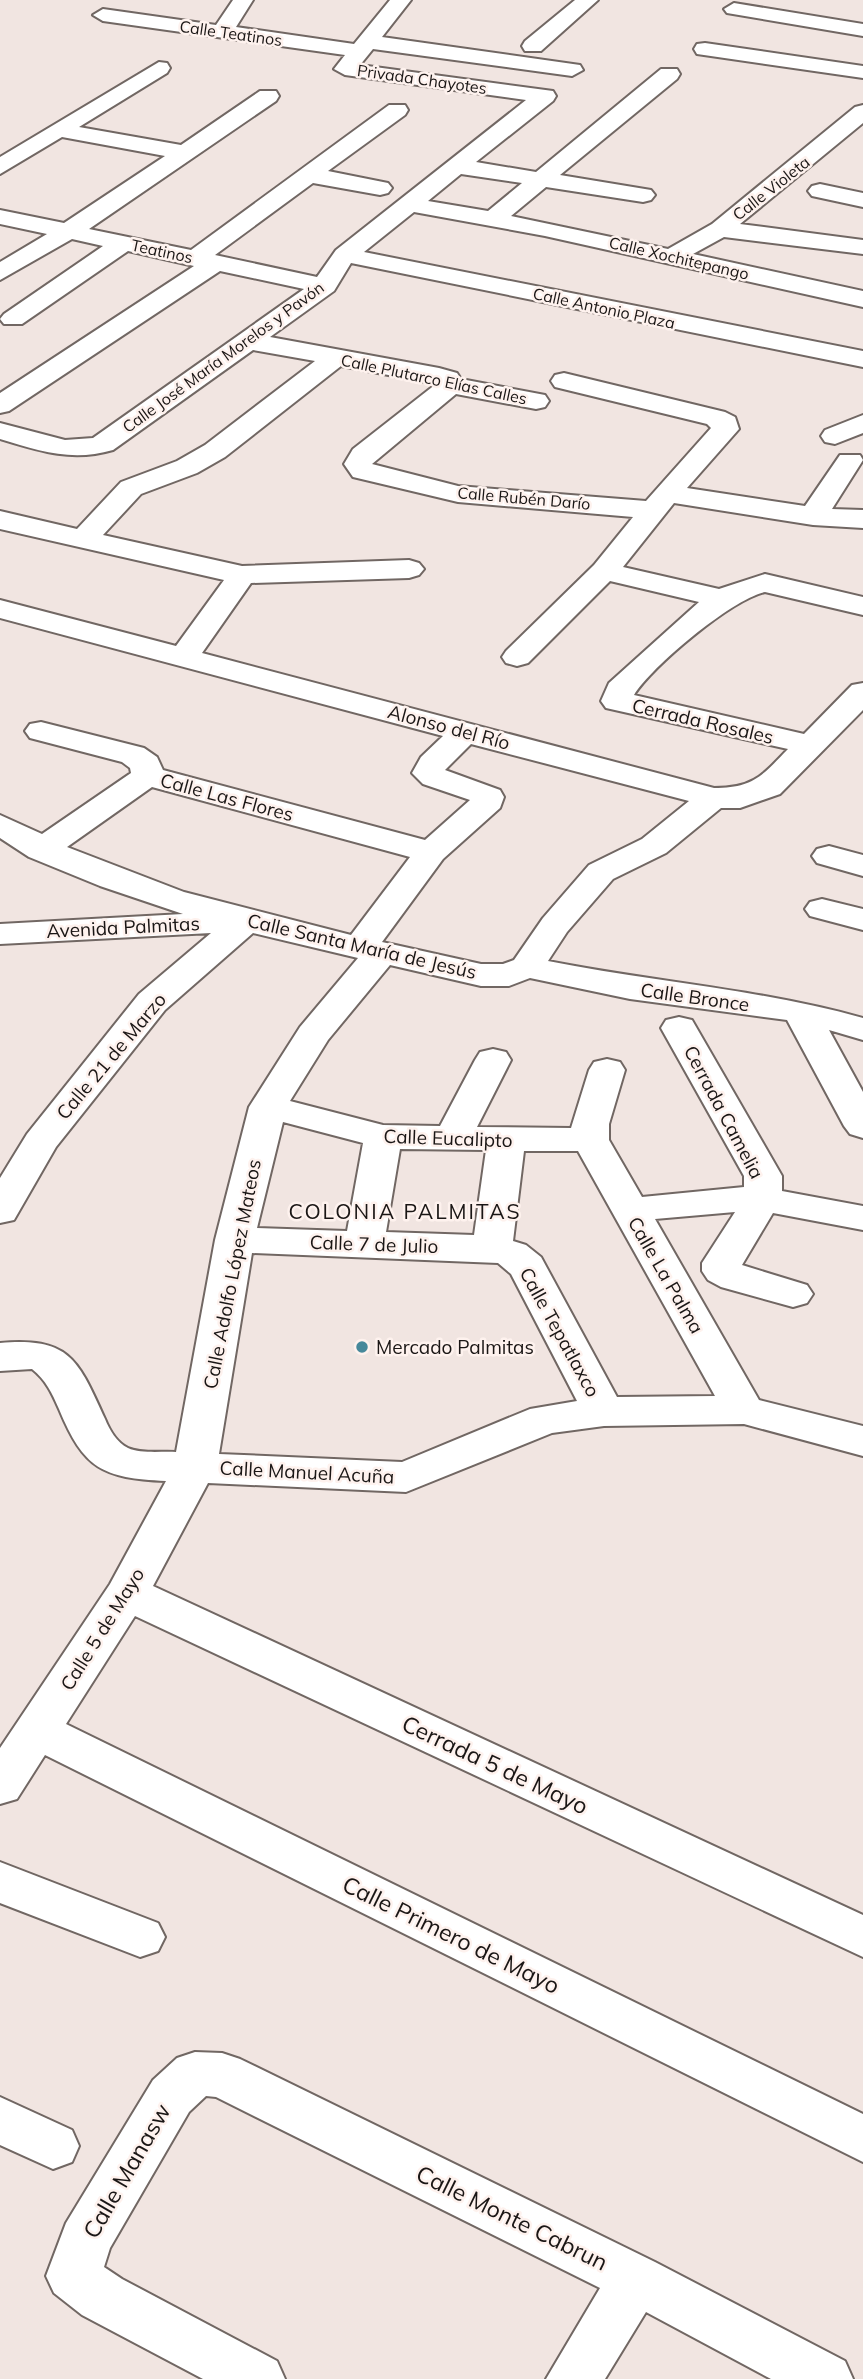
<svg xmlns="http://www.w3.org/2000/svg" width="863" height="2379" font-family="Mulish,sans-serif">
	<rect width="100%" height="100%" fill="#f1e5e1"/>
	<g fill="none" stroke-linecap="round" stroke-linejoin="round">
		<g stroke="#716763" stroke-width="4">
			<path id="minor" d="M233,0H253L236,27L354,44L390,0H411L382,37L580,65L583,70L572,76L373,49L360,65L553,91L556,96L553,101L476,162L536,172L661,69H677L680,74L677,79L560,175L651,190L655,195L651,200L643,202L546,187L511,216L668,249L712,224L855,107L863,105V123L740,224L863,240V254L724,237L693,254L863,291V307L545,236L414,212L364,252L863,351V367L351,263L334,291L270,337L439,368L457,373L461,379L545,395L549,401L545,407L536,409L456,394L372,464L458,486L646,501L711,428L707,424L555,387L551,381L555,375L564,373L725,412L735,417L739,429L687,488L805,506L840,455H860L863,460L832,509L863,510V528L813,525L674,503L623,567L719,589L765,574L863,597V615L765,592C731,600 652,666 634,695L804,734L852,685L863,683V710L780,794L740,808H721L666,853L613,879L567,932L548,961C653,982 760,989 863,1018V1040L829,1030L863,1092V1138L850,1134L844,1126L787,1020L630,999L530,978L509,986H481L390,965L328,1040L290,1101L383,1125L440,1126L475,1060L480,1052L493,1049L506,1052L511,1060L477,1127L571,1128L589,1070L594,1062L607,1059L620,1062L625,1070L609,1124V1140L642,1197L744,1187V1176L661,1028L666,1020L679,1017L692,1020L782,1176V1191L863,1206V1230L773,1213L742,1265L807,1285L813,1294L807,1303L793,1307L721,1287L708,1280L702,1271V1263L735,1212L655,1219L759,1400L863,1426V1456L744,1424L604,1426L552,1433L406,1492L208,1483L153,1586L863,1915V1957L135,1616L66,1724L863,2114V2162L45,1755L17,1799L0,1804V1748L110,1584L166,1481C102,1478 84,1469 59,1409C52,1393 46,1380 32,1369L0,1371V1343C70,1337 78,1360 105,1419C109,1429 117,1443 128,1448C141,1454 162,1451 176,1452L215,1240L249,1107L300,1027L358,958L253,933L165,1010L56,1147L14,1220L0,1223V1178L27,1134L139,994L211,933L0,944V924L183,914L100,886L29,857L0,838V815L42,834L131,773L130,768L122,762L30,738L25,731L30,724L41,722L144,748L157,757L163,770L425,840L470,800L423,784L412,773L421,757L443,736L0,618V600L176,646L224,580L0,529V511L77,529L121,482L177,461L205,445L315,361L253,350L113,450C72,462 39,451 0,439V423L65,440L93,438L304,289L220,271L9,411L0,413V393L194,266L128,251L22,324H4L0,319L4,314L103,246L72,239L0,280V262L47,234L0,224V210L64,223L165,156L62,137L0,174V157L159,62L167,63L170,68L167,73L79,127L181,145L260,91H276L279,96L276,101L89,229L191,250L389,105H405L408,110L405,115L328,171L388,183L392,188L388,193L380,195L313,183L215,255L317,277L336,250L526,100L345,75L334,69L345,55L103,21L93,15L103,9L216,25ZM461,174L522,183L488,211L428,201ZM341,366L436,384L353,449L344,464L353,477L458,502L633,517L594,565L506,651L502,657L506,663L517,666L528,663L610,581L699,602L609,683L601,701L606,708L788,749C762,776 753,788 714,788L202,653L251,583L409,578L419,575L424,569L419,563L409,560L242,566L103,535L141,494L197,473L225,457ZM471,744L689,801L642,839L589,865L543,918L514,960L503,964H481L382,942L443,859L500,808L504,797L500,790L445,770ZM152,787L410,857L351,935L184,892L67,847ZM283,1122L363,1143L347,1231L257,1228ZM400,1149L486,1150L474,1235L386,1232ZM524,1151H578L715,1396L617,1397L541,1257L526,1245L513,1241ZM252,1253L498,1263L511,1274L577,1401L530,1409L402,1462L219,1454Z
				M575,0H598L541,51H525L522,46L525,41Z
				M734,3L863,24V36L727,13L724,9Z
				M705,43L863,66V78L697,54L694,49L697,44Z
				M820,184L863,193V207L812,196L808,191L812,186Z
				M863,415V433L835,444L825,442L821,436L825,430Z
				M829,846L863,855V876L817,863L812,856L817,849Z
				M822,899L863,909V930L810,916L805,909L810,902Z
				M0,1862L158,1923L165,1937L158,1951L140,1957L0,1903Z
				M195,2052L222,2053L240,2059L655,2262L845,2361L853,2379H771L646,2312L605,2379H546L600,2288L216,2097L206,2096L189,2112L110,2248L104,2267L122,2279L277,2361L285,2379H203L82,2315L54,2293L46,2276L66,2223L153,2080L177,2058Z
				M0,2097L72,2130L79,2146L72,2162L53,2169L0,2145Z"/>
		</g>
		<use href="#minor" fill="#fff" fill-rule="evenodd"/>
	</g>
	<circle fill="#46889a" stroke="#fef2ee" stroke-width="2.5" cx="362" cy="1347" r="7"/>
	<g text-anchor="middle" stroke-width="5" stroke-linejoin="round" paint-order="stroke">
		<g font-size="16" fill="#1a1615" stroke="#fef2ee">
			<text transform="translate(231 33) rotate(8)" y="6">Calle Teatinos</text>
			<text transform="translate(422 79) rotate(8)" y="6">Privada Chayotes</text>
			<text transform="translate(771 188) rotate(-38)" y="6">Calle Violeta</text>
			<text transform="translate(162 251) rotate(12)" y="6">Teatinos</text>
			<text transform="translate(679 258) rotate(13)" y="6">Calle Xochitepango</text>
			<text transform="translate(604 308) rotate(12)" y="6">Calle Antonio Plaza</text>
			<text transform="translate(223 357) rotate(-36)" y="6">Calle José María Morelos y Pavón</text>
			<text transform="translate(434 379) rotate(12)" y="6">Calle Plutarco Elías Calles</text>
			<text transform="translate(524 498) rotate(5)" y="6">Calle Rubén Darío</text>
		</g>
		<g font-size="19" fill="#1a1615" stroke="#fef2ee">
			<text transform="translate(703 721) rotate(13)" y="7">Cerrada Rosales</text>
			<text transform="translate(449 727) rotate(15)" y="7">Alonso del Río</text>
			<text transform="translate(227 797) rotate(15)" y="7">Calle Las Flores</text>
			<text transform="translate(123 927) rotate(-3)" y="7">Avenida Palmitas</text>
			<text transform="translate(362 946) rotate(13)" y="7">Calle Santa María de Jesús</text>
			<text transform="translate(695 997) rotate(8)" y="7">Calle Bronce</text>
			<text transform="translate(111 1056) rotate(-50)" y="7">Calle 21 de Marzo</text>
			<text transform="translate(724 1112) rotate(62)" y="7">Cerrada Camelia</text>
			<text transform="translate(448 1138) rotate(2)" y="7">Calle Eucalipto</text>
			<text transform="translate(374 1244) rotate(2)" y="7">Calle 7 de Julio</text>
			<text transform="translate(232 1274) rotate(-79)" y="7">Calle Adolfo López Mateos</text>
			<text transform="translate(666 1275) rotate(60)" y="7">Calle La Palma</text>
			<text transform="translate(560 1332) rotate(61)" y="7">Calle Tepatlaxco</text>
			<text transform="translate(307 1472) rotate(3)" y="7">Calle Manuel Acuña</text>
			<text transform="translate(102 1629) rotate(-58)" y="7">Calle 5 de Mayo</text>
		</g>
		<g font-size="19" fill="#1a1615" stroke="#fef2ee" text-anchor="start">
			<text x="376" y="1354">Mercado Palmitas</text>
		</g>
		<g font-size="21" letter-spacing="2" fill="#1a1615" stroke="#fef2ee">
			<text x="405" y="1219">COLONIA PALMITAS</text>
		</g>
		<g font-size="23" fill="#1a1615" stroke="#fef2ee">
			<text transform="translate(495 1765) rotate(25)" y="8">Cerrada 5 de Mayo</text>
			<text transform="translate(451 1935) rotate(26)" y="8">Calle Primero de Mayo</text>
			<text transform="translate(127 2171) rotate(-60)" y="8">Calle Manasw</text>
			<text transform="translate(512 2218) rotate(26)" y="8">Calle Monte Cabrun</text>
		</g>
	</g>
</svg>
